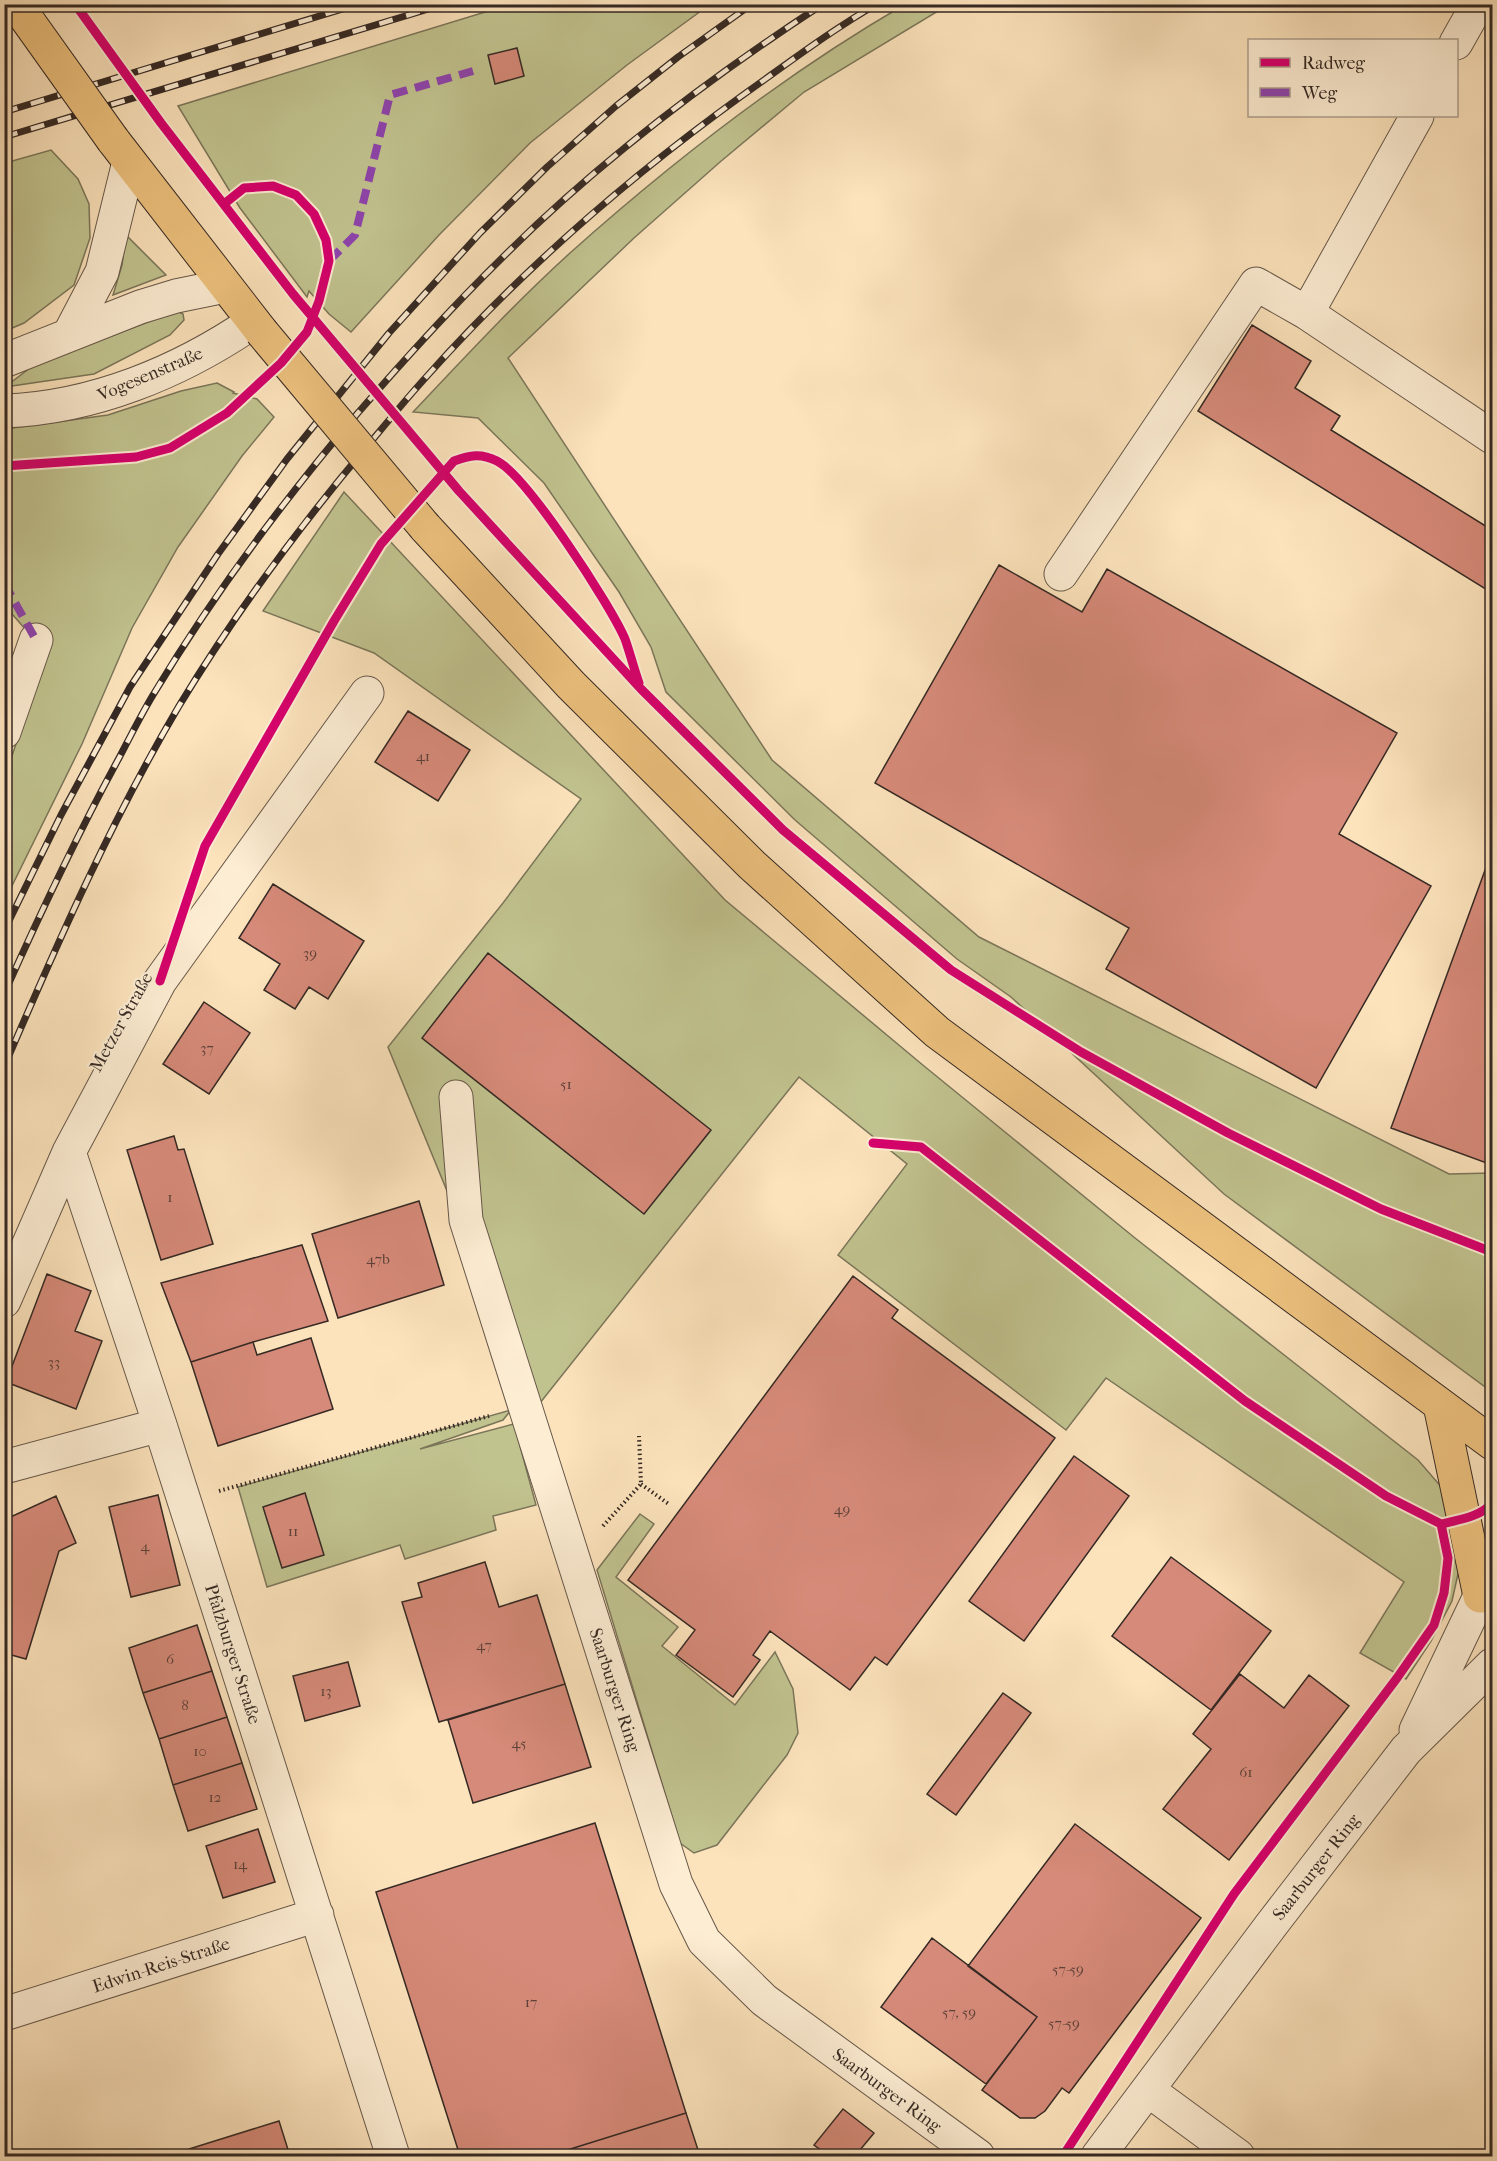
<svg xmlns="http://www.w3.org/2000/svg" width="1497" height="2161" font-family="'IM FELL French Canon',serif">
	<rect width="100%" height="100%" fill="#fce3bc"/>
	<filter id="stains"><feTurbulence type="fractalNoise" baseFrequency=".00333" numOctaves="4"/><feColorMatrix values="0 0 0 0 .2 0 0 0 0 .09 0 0 0 0 .02 0 0 0 .5 -.17"/></filter>
	<radialGradient id="worn" r=".72"><stop offset=".6" stop-color="#630" stop-opacity="0"/><stop offset="1" stop-color="#630" stop-opacity=".3"/></radialGradient>
	<path fill="#c1c38f" stroke="#7b765a" stroke-width="1.5" d="M508,5H709L627,65L530,143L439,235L351,332L329,314L309,291L307,297L240,208L178,106Z
		M904,5H948L804,92L720,162L634,238L508,358L772,760L979,937L1449,1174L1492,1173V1392L1224,1194L1011,997L957,959L795,820L666,692L651,647L619,592L544,483L478,418L413,412C464,358 515,303 570,253C673,161 785,74 904,5Z
		M51,150L78,179L89,204L90,238L74,285L24,323L5,331V163Z
		M126,235L166,275L113,295L122,265Z
		M177,311L183,314L184,320L170,335L94,374L5,387L34,365Z
		M217,383L234,392L233,393L257,399L274,417L242,456L178,547L132,628L82,744L5,900V776L47,654L5,606V429L108,415L181,391Z
		M344,492L725,900L924,1066L1135,1238L1418,1460L1444,1490L1460,1565L1452,1601L1431,1641L1406,1679L1360,1653L1404,1582L1106,1378L1066,1430L838,1255L907,1164L799,1077L536,1408L388,1047L503,903L581,799L374,653L263,611Z
		M511,1410L503,1420L420,1449L514,1424L536,1505L493,1516L496,1530L405,1559L400,1545L267,1587L238,1487Z
		M640,1514L654,1524L616,1577L678,1627L662,1646L735,1705L775,1652L793,1689L798,1733L787,1755L717,1845L694,1853L680,1843L597,1570Z"/>
	<path fill="#d68a79" stroke="#352924" stroke-width="1.5" d="M517,48L524,76L495,84L488,55Z
		M1252,325L1311,361L1295,388L1340,416L1331,430L1492,530V593L1198,411Z
		M999,565L1082,612L1107,569L1397,733L1339,834L1431,886L1316,1088L1106,969L1129,928L875,783Z
		M408,711L470,750L438,801L375,762Z
		M1492,851V1165L1391,1128Z
		M273,884L364,941L328,999L309,987L295,1009L264,990L280,964L239,938Z
		M488,953L711,1130L644,1214L422,1038Z
		M204,1002L250,1033L209,1094L163,1064Z
		M174,1136L178,1150L184,1149L213,1244L161,1260L127,1150Z
		M419,1201L444,1285L338,1318L312,1234Z
		M302,1245L328,1321L253,1342L191,1362L161,1283Z
		M47,1274L91,1291L75,1331L102,1341L76,1409L6,1382Z
		M853,1276L898,1310L892,1318L1055,1438L887,1665L875,1657L850,1690L770,1631L753,1655L760,1660L733,1697L676,1655L695,1630L628,1580Z
		M311,1338L333,1409L218,1446L191,1362L253,1342L257,1355Z
		M1074,1456L1129,1496L1024,1641L969,1601Z
		M305,1493L324,1555L282,1568L263,1507Z
		M158,1495L180,1585L131,1597L109,1507Z
		M56,1496L76,1543L59,1551L26,1659L4,1653V1520Z
		M1171,1557L1271,1631L1211,1710L1112,1636Z
		M485,1562L499,1607L537,1595L565,1684L439,1722L402,1602L422,1597L418,1583Z
		M197,1625L212,1671L143,1693L129,1648Z
		M348,1662L360,1706L305,1721L293,1676Z
		M212,1671L227,1717L159,1739L143,1693Z
		M1240,1674L1284,1708L1309,1675L1349,1706L1229,1860L1163,1809L1211,1749L1193,1734Z
		M565,1684L591,1767L473,1803L448,1720Z
		M1003,1693L1031,1713L956,1815L927,1794Z
		M227,1717L242,1763L173,1785L159,1739Z
		M242,1763L257,1809L188,1831L173,1785Z
		M595,1823L686,2113L548,2156H460L376,1892Z
		M1075,1824L1201,1918L1069,2093L1062,2088L1045,2111L1035,2118H1020L982,2090L1037,2017L968,1966Z
		M258,1829L275,1882L223,1898L206,1846Z
		M932,1938L1037,2017L986,2084L881,2007Z
		M843,2109L874,2133L855,2156H829L814,2145Z
		M686,2113L700,2156H548Z
		M279,2121L290,2156H191L189,2149Z"/>
	<g fill="none" stroke-linecap="round" stroke-linejoin="round">
		<g stroke="#67584a" stroke-width="35">
			<path id="minor" d="M1456,43L1478,4
				M1307,313L1417,116
				M70,333L102,272L129,162
				M4,361L140,307L176,296L225,286
				M4,411C93,408 180,372 253,322
				M1061,574L1256,284L1307,313L1492,437
				M4,732L36,640
				M456,1097L466,1220L676,1884L704,1941L764,2000L978,2156
				M69,1152L160,1425L393,2156
				M4,1301L69,1152L160,981L367,693
				M4,1467L160,1425
				M1416,1730L1480,1596L1492,1582
				M4,2014L317,1915
				M1148,2090L1238,2156
				M1098,2156L1272,1924L1406,1750L1492,1665"/>
		</g>
		<g stroke="#352924" stroke-width="35">
			<path id="major" d="M113,140L261,331
				M425,527L571,685L752,865L937,1032L1492,1443
				M1440,1405L1480,1596"/>
		</g>
		<path stroke="#352924" stroke-width="4" stroke-dasharray="1.5 3" stroke-linecap="butt" d="M641,1484L670,1505
			M219,1491L489,1416
			M603,1526L641,1484L639,1436"/>
		<use href="#minor" stroke="#fdedd3" stroke-width="33"/>
		<use href="#major" stroke="#eec27e" stroke-width="33"/>
		<g stroke="#352924" stroke-width="7">
			<path id="rail" d="M4,112L359,4
				M4,137L445,4
				M4,931L61,815L130,687L218,554L287,459L389,333L480,233L547,167L616,106L678,57L752,4
				M4,994C40,914 77,835 119,758C130,737 141,715 153,695C213,595 282,502 357,414C403,361 450,309 500,260C597,163 708,79 823,4
				M4,1067C57,944 111,821 179,706C234,615 296,531 364,450C385,425 406,399 428,375C522,270 629,177 743,95C787,64 830,31 877,4"/>
		</g>
		<use href="#rail" stroke="#fdedd3" stroke-width="4.5" stroke-dasharray="14" stroke-linecap="butt"/>
		<g stroke="#352924" stroke-width="35" stroke-linecap="butt">
			<path id="major-bridge" d="M16,4L113,140
				M261,331L425,527"/>
		</g>
		<use href="#major-bridge" stroke="#eec27e" stroke-width="33"/>
		<path stroke="#8e44ad" stroke-width="8" stroke-dasharray="15 8" stroke-linecap="butt" d="M329,261L355,235L390,95L473,71
			M4,583L36,640"/>
		<g stroke="#fdedd3" stroke-width="13">
			<path id="cycleway" d="M75,4L161,123L293,294L459,491L641,689L783,830L951,970L1081,1052L1228,1133L1381,1209L1492,1252
				M4,466L136,457L170,448L227,413L281,363L307,332L319,301L329,261L326,240L314,214L296,195L273,186L244,188L224,204
				M160,981L205,846L334,621L381,544L454,461C470,455 481,453 497,461C527,476 611,606 625,639C630,653 634,669 639,683
				M873,1143L921,1147L1245,1401L1386,1496L1441,1524C1457,1520 1481,1517 1492,1503
				M1063,2156L1234,1894L1397,1678L1434,1625L1444,1593L1448,1558L1441,1524"/>
		</g>
		<use href="#cycleway" stroke="#d6006c" stroke-width="9"/>
	</g>
	<g text-anchor="middle" stroke-width="4.5" stroke-linejoin="round" paint-order="stroke">
		<g font-size="15" fill="#5d4139">
			<text x="423" y="761">41</text>
			<text x="310" y="958">39</text>
			<text x="207" y="1053">37</text>
			<text x="566" y="1089">51</text>
			<text x="170" y="1202">1</text>
			<text x="378" y="1264">47b</text>
			<text x="54" y="1367">33</text>
			<text x="842" y="1514">49</text>
			<text x="293" y="1536">11</text>
			<text x="145" y="1551">4</text>
			<text x="484" y="1650">47</text>
			<text x="170" y="1664">6</text>
			<text x="326" y="1696">13</text>
			<text x="185" y="1710">8</text>
			<text x="519" y="1748">45</text>
			<text x="200" y="1756">10</text>
			<text x="1246" y="1777">61</text>
			<text x="215" y="1802">12</text>
			<text x="240" y="1869">14</text>
			<text x="1068" y="1974">57-59</text>
			<text x="531" y="2007">17</text>
			<text x="959" y="2017">57, 59</text>
			<text x="1064" y="2028">57-59</text>
		</g>
		<g font-size="18" fill="#352924" stroke="#fdedd3">
			<text transform="translate(150 374) rotate(-23)" y="6">Vogesenstraße</text>
			<text transform="translate(121 1022) rotate(-61)" y="6">Metzer Straße</text>
			<text transform="translate(233 1654) rotate(72)" y="6">Pfalzburger Straße</text>
			<text transform="translate(615 1690) rotate(72)" y="6">Saarburger Ring</text>
			<text transform="translate(1316 1867) rotate(-52)" y="6">Saarburger Ring</text>
			<text transform="translate(161 1965) rotate(-18)" y="6">Edwin-Reis-Straße</text>
			<text transform="translate(887 2090) rotate(36)" y="6">Saarburger Ring</text>
		</g>
	</g>
	<rect width="1497" height="2161" fill="none" stroke="#fce3bc" stroke-width="24"/>
	<rect x="6" y="6" width="1485" height="2149" fill="none" stroke="#352924" stroke-width="3"/>
	<rect x="12" y="12" width="1473" height="2137" fill="none" stroke="#352924" stroke-width="1.5"/>
	<rect x="1248" y="39" width="210" height="78" fill="#fdedd3" stroke="#ad9f8d" stroke-width="1.5"/>
	<rect x="1260" y="58" width="30" height="9" fill="#d6006c" stroke="#ad9f8d" stroke-width="1.5"/>
	<text x="1302" y="69" font-size="18" fill="#352924">Radweg</text>
	<rect x="1260" y="88" width="30" height="9" fill="#8e44ad" stroke="#ad9f8d" stroke-width="1.5"/>
	<text x="1302" y="99" font-size="18" fill="#352924">Weg</text>
	<rect width="100%" height="100%" filter="url(#stains)"/>
	<rect width="100%" height="100%" fill="url(#worn)"/>
</svg>
